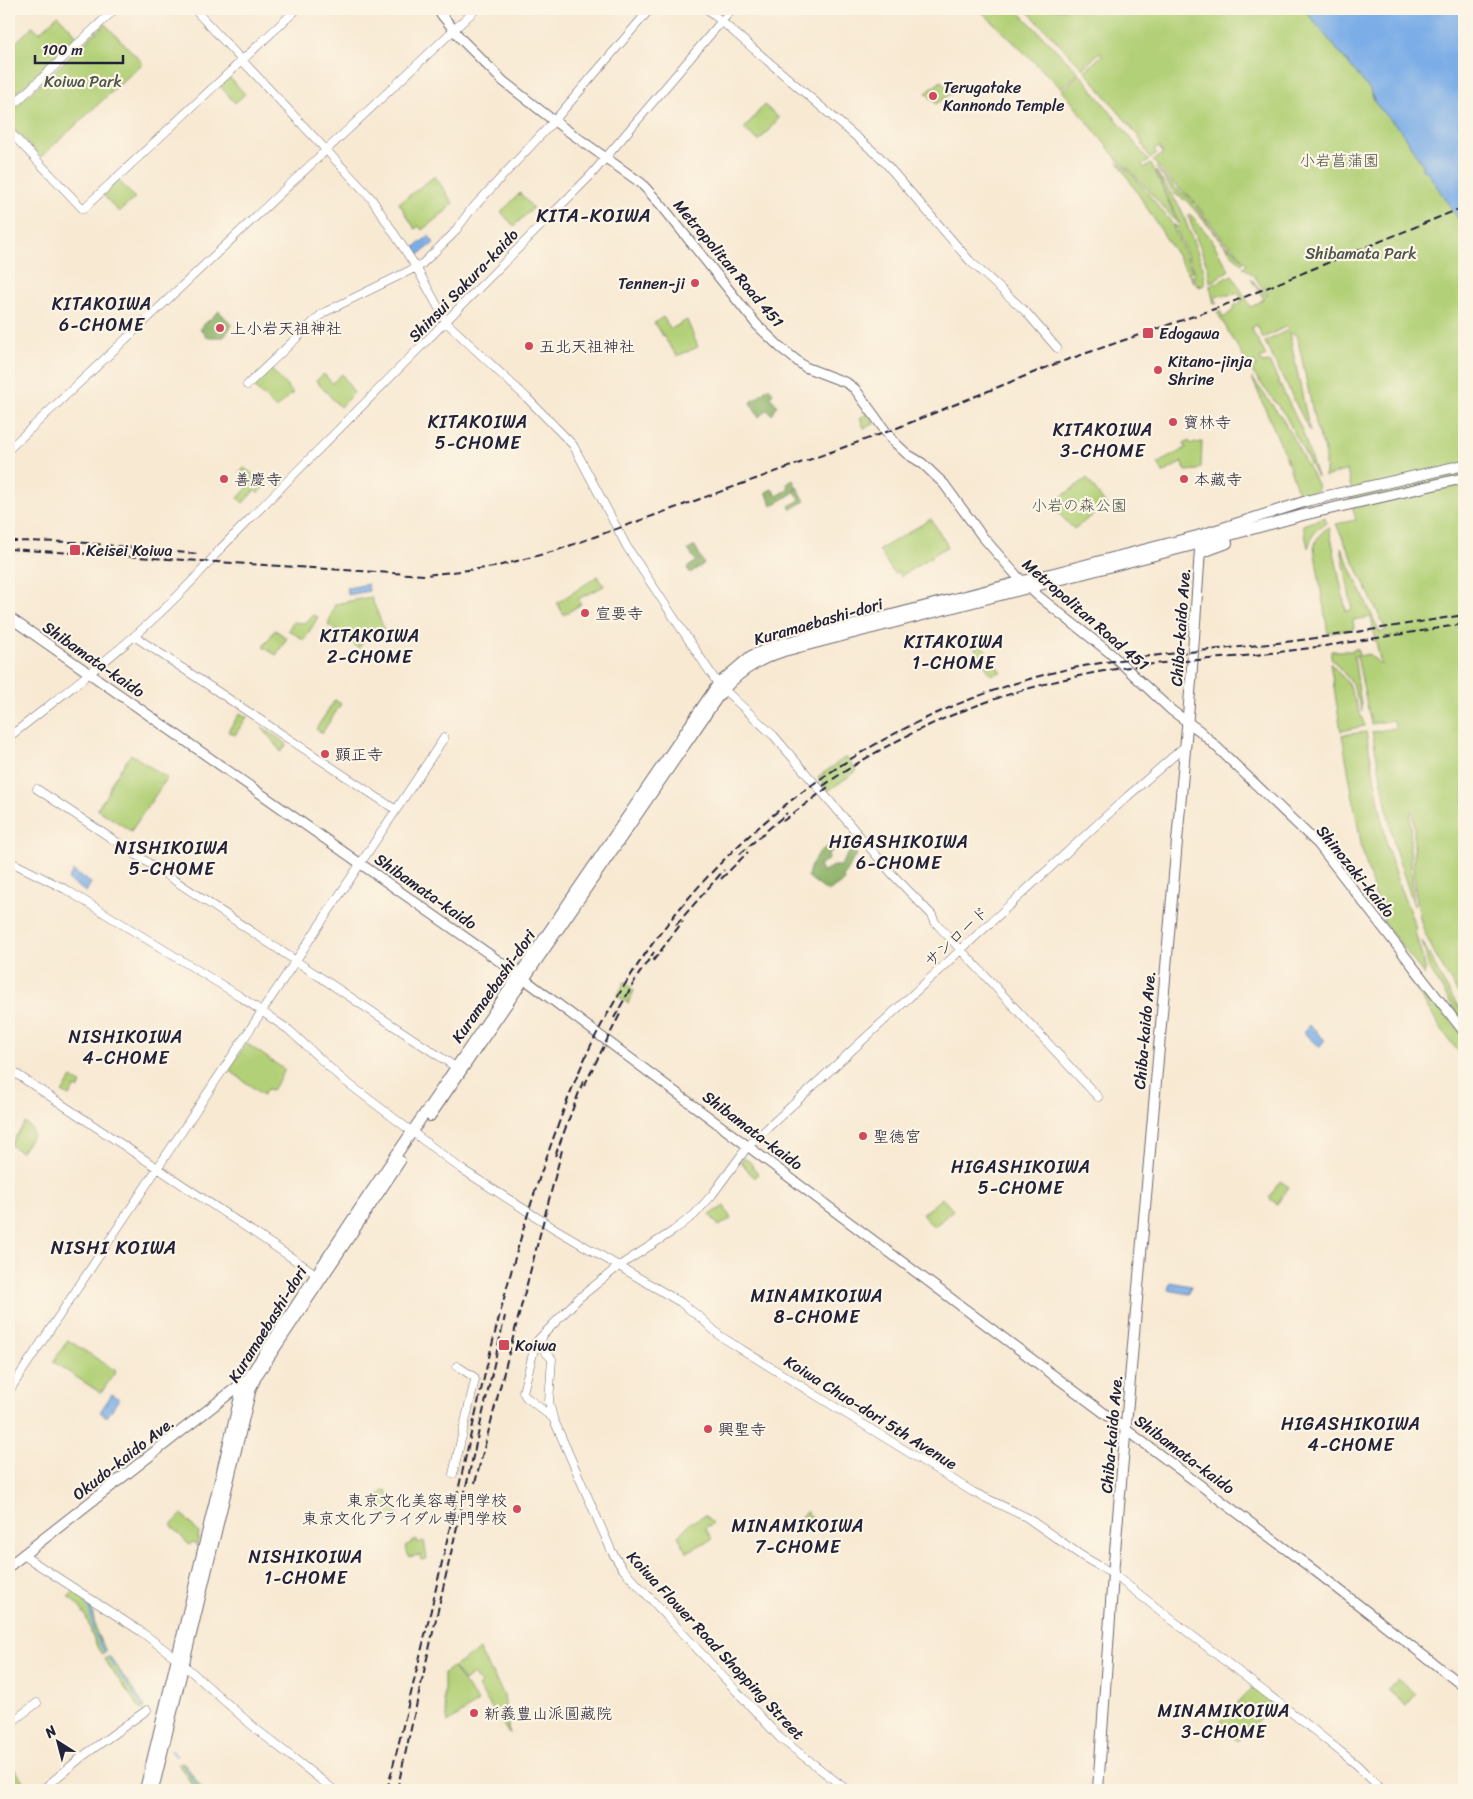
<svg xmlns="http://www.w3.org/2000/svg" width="1473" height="1799" font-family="Sriracha,'Klee One',sans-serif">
	<rect width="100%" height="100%" fill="#fcf5e5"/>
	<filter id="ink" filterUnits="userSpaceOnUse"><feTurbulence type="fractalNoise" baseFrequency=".02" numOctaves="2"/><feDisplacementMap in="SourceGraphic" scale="10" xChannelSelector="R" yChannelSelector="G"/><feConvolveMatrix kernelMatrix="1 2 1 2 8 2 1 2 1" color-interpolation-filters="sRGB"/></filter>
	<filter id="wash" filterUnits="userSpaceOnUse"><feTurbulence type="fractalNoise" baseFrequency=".0096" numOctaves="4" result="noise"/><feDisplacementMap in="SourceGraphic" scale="20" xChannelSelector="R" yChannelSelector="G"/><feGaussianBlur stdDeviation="1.12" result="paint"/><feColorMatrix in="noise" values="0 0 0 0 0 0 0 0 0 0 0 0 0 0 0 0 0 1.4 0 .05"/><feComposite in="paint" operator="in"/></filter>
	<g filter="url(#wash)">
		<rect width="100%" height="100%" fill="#f8e9d3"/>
		<path fill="#b2d077" stroke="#6a7959" d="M979,9H1016L1079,73L1061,88Z
			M1025,9H1304L1370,90L1375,103L1401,131L1423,165L1421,167L1423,171L1426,169L1464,228V1003C1450,980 1426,943 1420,918C1412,884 1414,848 1414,814L1411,811L1410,848L1414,906L1395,849L1372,732L1395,728L1394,720L1371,724L1357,656H1354L1362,711L1352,683L1331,658V651H1352L1357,648L1359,656L1369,654L1381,665L1371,617L1353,620L1354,629L1328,633L1314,548C1316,538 1321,532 1329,527L1346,611L1352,610L1341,547L1380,633L1386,630L1336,524L1356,520L1350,498L1353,497L1347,470L1325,477V451L1316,427L1297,335L1289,333L1310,432L1265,342L1288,330L1287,326L1263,338L1257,325L1251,328L1266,356L1260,359L1262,363L1269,362L1302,430L1317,477L1285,415L1253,373L1252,369L1257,366L1255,362L1248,365L1217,312L1220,311L1224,318L1233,310L1235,305L1242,302L1239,293C1230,296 1223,294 1215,297L1217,303L1214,304L1210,286L1232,275L1251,307L1264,299L1251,279L1267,296L1268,295L1254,276L1243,267L1247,264L1234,248L1225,242L1190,196L1178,188L1153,161L1163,154L1159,147L1154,150L1157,154L1150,159L1139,137L1085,71L1102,55L1100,52L1083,68Z
			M58,15L77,36L9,100V49L33,26L39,33Z
			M105,24L143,63L41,157L9,124V113Z
			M1080,74L1149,161L1142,165L1144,168L1151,164L1154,169L1178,224L1131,171L1117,159L1062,90Z
			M229,77L245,94L235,103L220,86Z
			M941,81L952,93L936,104L926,93Z
			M764,105L779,118L759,141L744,129Z
			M1118,162L1131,173L1171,222L1192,271L1190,274L1195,284Z
			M1156,167L1177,190L1189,197L1224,244L1234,250L1244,262L1241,264L1187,201L1175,194Z
			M1156,171L1181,209L1204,270V285L1198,286L1193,275L1195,273L1174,224L1177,227L1180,225Z
			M435,176L453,203L446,211L422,230L419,226L415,229L399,203Z
			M118,180L135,198L119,212L103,195Z
			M520,193L533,208L514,226L501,212Z
			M1190,214L1209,236L1229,270L1210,283L1208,268L1188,216Z
			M663,317L671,329L687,320L698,347L677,356L654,323Z
			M270,368L293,393L276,409L254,387L253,384Z
			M324,374L332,383L342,374L354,393L340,407L316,381Z
			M1252,378L1282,418L1317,484L1318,490L1299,495L1286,457Z
			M868,413L874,424L864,428L860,418Z
			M1189,441L1191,444L1202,442L1201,467L1197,470L1186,471L1182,462L1163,473L1158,463L1186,448L1184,444Z
			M244,468L267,484L258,493L255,490L243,503L238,498L250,485L239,474Z
			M1087,478L1106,505L1074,529L1050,505Z
			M1321,502L1322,506L1220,533Z
			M1325,517L1326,523L1314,532L1308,548L1303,525Z
			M931,519L948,546L901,576L898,571L894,574L879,550Z
			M598,576L604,586L578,599L581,604L564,615L557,603Z
			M371,597L384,629L377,638L370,633L359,648L328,625L335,604Z
			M314,615L318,617L304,640L288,630L293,622L304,623Z
			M275,630L287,638L276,655L263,647Z
			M982,645L1001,672L991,675L974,647Z
			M1330,663L1348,683L1365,726L1341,731Z
			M335,700L341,704L322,733L316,729Z
			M240,713L247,717L235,735L228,731Z
			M262,727L287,744L281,752Z
			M1366,732L1387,846L1398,883L1415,925L1416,936L1426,970L1424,971L1425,976L1385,924L1377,903L1362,849L1342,735Z
			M131,754L167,778L131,831L97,809L108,793L111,783Z
			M846,757L857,771L828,791L818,777Z
			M1422,941L1443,982L1464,1016V1025L1429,968Z
			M1407,969L1412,971L1464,1037V1059L1441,1029L1409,978Z
			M625,981L634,991L628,1003L617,996Z
			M246,1043L285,1070L272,1090L267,1089L263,1095L229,1070Z
			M72,1078L81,1084L78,1089L75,1087L69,1096L62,1092Z
			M25,1123L31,1128L33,1135L21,1152L10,1145Z
			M744,1158L750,1162L758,1174L754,1178L741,1162Z
			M1280,1181L1289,1187L1277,1204L1269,1198Z
			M942,1198L953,1210L934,1227L922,1214Z
			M724,1206L731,1219L719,1226L710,1215Z
			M68,1340L116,1371L101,1393L53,1362Z
			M386,1490L399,1516L387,1522L373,1498Z
			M806,1511L817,1522L801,1534L793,1527Z
			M182,1514L199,1533L197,1546L194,1542L189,1545L171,1525Z
			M705,1515L713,1523L705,1528L712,1539L687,1552L678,1536L690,1523Z
			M416,1540L417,1543L424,1541L427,1559L421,1560L420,1555L409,1557L405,1546Z
			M73,1592L90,1602L97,1634L106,1651L102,1655C85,1630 95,1617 68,1597Z
			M479,1650L504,1695L509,1734L478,1687L481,1684L473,1674L464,1681L453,1667Z
			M108,1657H110L145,1707L141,1710L104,1659Z
			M452,1667L478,1702L448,1723L444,1700V1673Z
			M1398,1679L1416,1694L1406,1706L1388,1690Z
			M1253,1687L1273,1704L1238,1741L1215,1726Z
			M9,1761L23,1781L9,1790Z
			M181,1762L184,1763L203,1790H196L178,1764Z"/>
		<path fill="#8db268" stroke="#586a52" d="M219,311L232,325L224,337H206L200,328Z
			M769,387L773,393L770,397L777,405L772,415L767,410L759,417L750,403Z
			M793,480L796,486L793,493L772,506L766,492L772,489L777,496L789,489L787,484Z
			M797,487L805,501L791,510L789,506L800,500L795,492Z
			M695,546L704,564L690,573L687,568L696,561L688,550Z
			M828,846H832L833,850L828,854L829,859L819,866L822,872L833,866H840L851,850L857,853L843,877L844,881L828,892L808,877C809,865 817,853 828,846Z"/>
		<path fill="#7bade7" stroke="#4e6891" d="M1304,9H1464V228L1426,170L1424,171L1421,166L1423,165L1401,131L1375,103L1370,90Z
			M429,236L434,243L417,256L412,249Z
			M368,584L369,591L348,595L347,588Z
			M73,871L91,883L86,892L68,880Z
			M1309,1025L1325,1040L1319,1047L1303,1032Z
			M1170,1282L1191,1286L1189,1294L1168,1290Z
			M112,1394L119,1399L107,1417L100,1412Z"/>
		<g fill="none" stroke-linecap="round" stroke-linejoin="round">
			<path stroke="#7bade7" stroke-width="2" d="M85,1604L89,1606L94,1631
				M95,1634L104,1652
				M109,1658L111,1662
				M112,1663L115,1667
				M118,1672L129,1687
				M132,1691L143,1707
				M171,1750L176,1756
				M182,1764L200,1790"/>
		</g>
	</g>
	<g filter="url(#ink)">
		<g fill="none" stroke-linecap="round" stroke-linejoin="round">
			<g stroke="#6d6870" stroke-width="9">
				<path id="tertiary" d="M194,9L371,198L416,267L447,323L527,398L573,445L627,547L718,684L774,736L894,876L932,915L935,922L1098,1097
					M707,9L881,158L970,261L1026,312L1057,348
					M9,109L115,9
					M9,131L83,209L297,9
					M247,385L323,313L421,265L453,234L470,211L554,121L650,9
					M9,449L476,9
					M134,636L396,810
					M9,737C82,679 161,622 221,548L591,175L732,9
					M37,789L460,1070
					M9,861L65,889L238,995L289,1030L341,1078L460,1168L552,1227L680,1302L702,1319L720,1336L973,1492L1026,1517L1082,1556L1113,1574L1310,1727L1357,1765L1382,1790
					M9,1069L319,1276
					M542,1337L541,1347L552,1359L549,1402L553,1418L612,1552L622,1568L780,1738L847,1790
					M9,1391L444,738
					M553,1418L526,1397L523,1392L536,1342L579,1298L619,1266L673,1231L694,1215L712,1195L748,1146L1128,796L1184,747
					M453,1474L475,1380L474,1377L457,1366
					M23,1555L140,1631L176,1658L256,1729L334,1790
					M9,1724L37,1703
					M42,1790L83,1756L147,1710"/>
			</g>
			<g stroke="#6d6870" stroke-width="11">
				<path id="secondary" d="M437,9L462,40L503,81L554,121L641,183L662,206L757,325L781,348L805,367L847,383L855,389L892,440L907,454L922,463L944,484L982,536L1017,576L1037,595L1110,653L1171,710L1200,731L1318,844L1464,1032
					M9,617L519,975L1319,1574L1464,1687"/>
			</g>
			<g stroke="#6d6870" stroke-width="12">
				<path id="primary" d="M430,1116L717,698C735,674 756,660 784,651L1201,543
					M9,1566L245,1381
					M145,1790L240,1397L247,1380L364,1202L718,684L751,656L776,645L1201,535
					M153,1790L251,1388L257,1375L400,1161"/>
			</g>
			<g stroke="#6d6870" stroke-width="12">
				<path id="trunk" d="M1201,543L1303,515L1464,478
					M1200,553L1227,543
					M1098,1790L1113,1574L1191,681L1201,535L1310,500L1464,465"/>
			</g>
			<use href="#tertiary" stroke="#fff" stroke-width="8"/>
			<use href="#secondary" stroke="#fff" stroke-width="9"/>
			<use href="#primary" stroke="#fff" stroke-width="10"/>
			<use href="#trunk" stroke="#fff" stroke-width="10"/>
			<path stroke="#22223b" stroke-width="2" stroke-dasharray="8 4" stroke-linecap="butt" d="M9,541L75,542L198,554
				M9,549L426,575L494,567L555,551L892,430L1055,364L1220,307L1464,207
				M823,786C907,727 1003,689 1104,671C1154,662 1205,660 1255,655C1325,647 1395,635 1464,624
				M783,821L831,785
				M740,854L787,813
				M721,879L748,852
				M676,925L724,870
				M653,961L683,921
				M614,1018L637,977L654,952
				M584,1086L620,1014
				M555,1156L584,1079
				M475,1483L562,1150
				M387,1790C412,1691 436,1591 458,1491C482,1384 506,1279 540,1176C556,1130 572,1084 593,1041C683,864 837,737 1026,680C1098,658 1174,654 1249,646C1321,639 1393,626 1464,615
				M397,1790L505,1316"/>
		</g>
	</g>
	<g fill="#d1495b" stroke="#fcf5e5" stroke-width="2">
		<circle cx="933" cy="96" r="5"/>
		<circle cx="695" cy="283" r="5"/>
		<circle cx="220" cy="328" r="5"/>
		<rect x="1142" y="327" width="12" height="12" rx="2.5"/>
		<circle cx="529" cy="346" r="5"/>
		<circle cx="1158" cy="370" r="5"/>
		<circle cx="1173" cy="422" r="5"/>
		<circle cx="224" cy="479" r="5"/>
		<circle cx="1184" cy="479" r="5"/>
		<rect x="69" y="544" width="12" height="12" rx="2.5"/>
		<circle cx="585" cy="613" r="5"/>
		<circle cx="325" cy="754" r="5"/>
		<circle cx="863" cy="1136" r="5"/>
		<rect x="498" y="1339" width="12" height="12" rx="2.5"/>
		<circle cx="708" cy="1429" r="5"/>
		<circle cx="517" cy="1509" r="5"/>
		<circle cx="474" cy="1713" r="5"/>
	</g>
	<g text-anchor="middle" stroke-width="4.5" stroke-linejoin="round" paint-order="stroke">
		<g font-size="16" fill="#4d564d" stroke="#fcf5e5">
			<text x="83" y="87">Koiwa Park</text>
			<text x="1339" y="166">小岩菖蒲園</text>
			<text x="1361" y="259">Shibamata Park</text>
			<text x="1079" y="511">小岩の森公園</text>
		</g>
		<g font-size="16" fill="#22223b" stroke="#fcf5e5" text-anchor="start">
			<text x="943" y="93">Terugatake<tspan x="943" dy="18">Kannondo Temple</tspan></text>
			<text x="685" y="289" text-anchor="end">Tennen-ji</text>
			<text x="230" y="334">上小岩天祖神社</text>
			<text x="1159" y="339">Edogawa</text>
			<text x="539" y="352">五北天祖神社</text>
			<text x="1168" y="367">Kitano-jinja<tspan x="1168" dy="18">Shrine</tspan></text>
			<text x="1183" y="428">寶林寺</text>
			<text x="234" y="485">善慶寺</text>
			<text x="1194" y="485">本藏寺</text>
			<text x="86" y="556">Keisei Koiwa</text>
			<text x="595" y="619">宣要寺</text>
			<text x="335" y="760">顕正寺</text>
			<text x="873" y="1142">聖徳宮</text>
			<text x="515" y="1351">Koiwa</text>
			<text x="718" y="1435">興聖寺</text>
			<text x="507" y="1506" text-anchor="end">東京文化美容専門学校<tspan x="507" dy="18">東京文化ブライダル専門学校</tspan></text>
			<text x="484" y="1719">新義豊山派圓藏院</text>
		</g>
		<g font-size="16" fill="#22223b" stroke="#fcf5e5">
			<text transform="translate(729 263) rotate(50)" y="6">Metropolitan Road 451</text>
			<text transform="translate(463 285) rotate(-46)" y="6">Shinsui Sakura-kaido</text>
			<text transform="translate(1086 614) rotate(41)" y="6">Metropolitan Road 451</text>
			<text transform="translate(818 621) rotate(-16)" y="6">Kuramaebashi-dori</text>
			<text transform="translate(1180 627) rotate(-86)" y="6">Chiba-kaido Ave.</text>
			<text transform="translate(94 659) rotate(35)" y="6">Shibamata-kaido</text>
			<text transform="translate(1356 871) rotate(51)" y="6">Shinozaki-kaido</text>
			<text transform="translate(426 891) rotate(35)" y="6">Shibamata-kaido</text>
			<text transform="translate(956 936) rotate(-43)" y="6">サンロード</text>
			<text transform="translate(493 986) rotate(-55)" y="6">Kuramaebashi-dori</text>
			<text transform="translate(1144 1030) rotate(-85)" y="6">Chiba-kaido Ave.</text>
			<text transform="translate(753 1130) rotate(37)" y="6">Shibamata-kaido</text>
			<text transform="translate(267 1324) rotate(-58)" y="6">Kuramaebashi-dori</text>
			<text transform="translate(871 1412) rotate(32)" y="6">Koiwa Chuo-dori 5th Avenue</text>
			<text transform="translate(1111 1434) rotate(-85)" y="6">Chiba-kaido Ave.</text>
			<text transform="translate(1185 1454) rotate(37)" y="6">Shibamata-kaido</text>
			<text transform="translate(123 1458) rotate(-38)" y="6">Okudo-kaido Ave.</text>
			<text transform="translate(716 1645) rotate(47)" y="6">Koiwa Flower Road Shopping Street</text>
		</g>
		<g font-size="18" letter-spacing="1" fill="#22223b" stroke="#fcf5e5">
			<text x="102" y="310">KITAKOIWA<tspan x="102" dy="21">6-CHOME</tspan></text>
			<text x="478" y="428">KITAKOIWA<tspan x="478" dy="21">5-CHOME</tspan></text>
			<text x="1103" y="436">KITAKOIWA<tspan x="1103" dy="21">3-CHOME</tspan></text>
			<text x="370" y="642">KITAKOIWA<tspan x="370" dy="21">2-CHOME</tspan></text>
			<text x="954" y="648">KITAKOIWA<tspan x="954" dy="21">1-CHOME</tspan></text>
			<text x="899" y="848">HIGASHIKOIWA<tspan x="899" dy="21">6-CHOME</tspan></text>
			<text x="172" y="854">NISHIKOIWA<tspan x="172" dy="21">5-CHOME</tspan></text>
			<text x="126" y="1043">NISHIKOIWA<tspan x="126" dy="21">4-CHOME</tspan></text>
			<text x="1021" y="1173">HIGASHIKOIWA<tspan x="1021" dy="21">5-CHOME</tspan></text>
			<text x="817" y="1302">MINAMIKOIWA<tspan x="817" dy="21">8-CHOME</tspan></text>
			<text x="1351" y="1430">HIGASHIKOIWA<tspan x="1351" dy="21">4-CHOME</tspan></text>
			<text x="798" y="1532">MINAMIKOIWA<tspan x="798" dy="21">7-CHOME</tspan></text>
			<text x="306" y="1563">NISHIKOIWA<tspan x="306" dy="21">1-CHOME</tspan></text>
			<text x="1224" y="1717">MINAMIKOIWA<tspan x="1224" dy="21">3-CHOME</tspan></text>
		</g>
		<g font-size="19" letter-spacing="1" fill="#22223b" stroke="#fcf5e5">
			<text x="594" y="222">KITA-KOIWA</text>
			<text x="114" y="1254">NISHI KOIWA</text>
		</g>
	</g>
	<rect width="1473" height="1799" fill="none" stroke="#fcf5e5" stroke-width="30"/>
	<g transform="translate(58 1742) rotate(324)" stroke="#fcf5e5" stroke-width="4" paint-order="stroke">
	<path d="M0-4L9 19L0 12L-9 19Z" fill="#22223b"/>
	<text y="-8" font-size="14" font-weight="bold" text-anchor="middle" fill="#22223b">N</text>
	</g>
	<path d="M35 55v8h88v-8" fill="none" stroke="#22223b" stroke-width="2.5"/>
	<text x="42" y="55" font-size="15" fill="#22223b" stroke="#fcf5e5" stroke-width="4" paint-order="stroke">100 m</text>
</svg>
